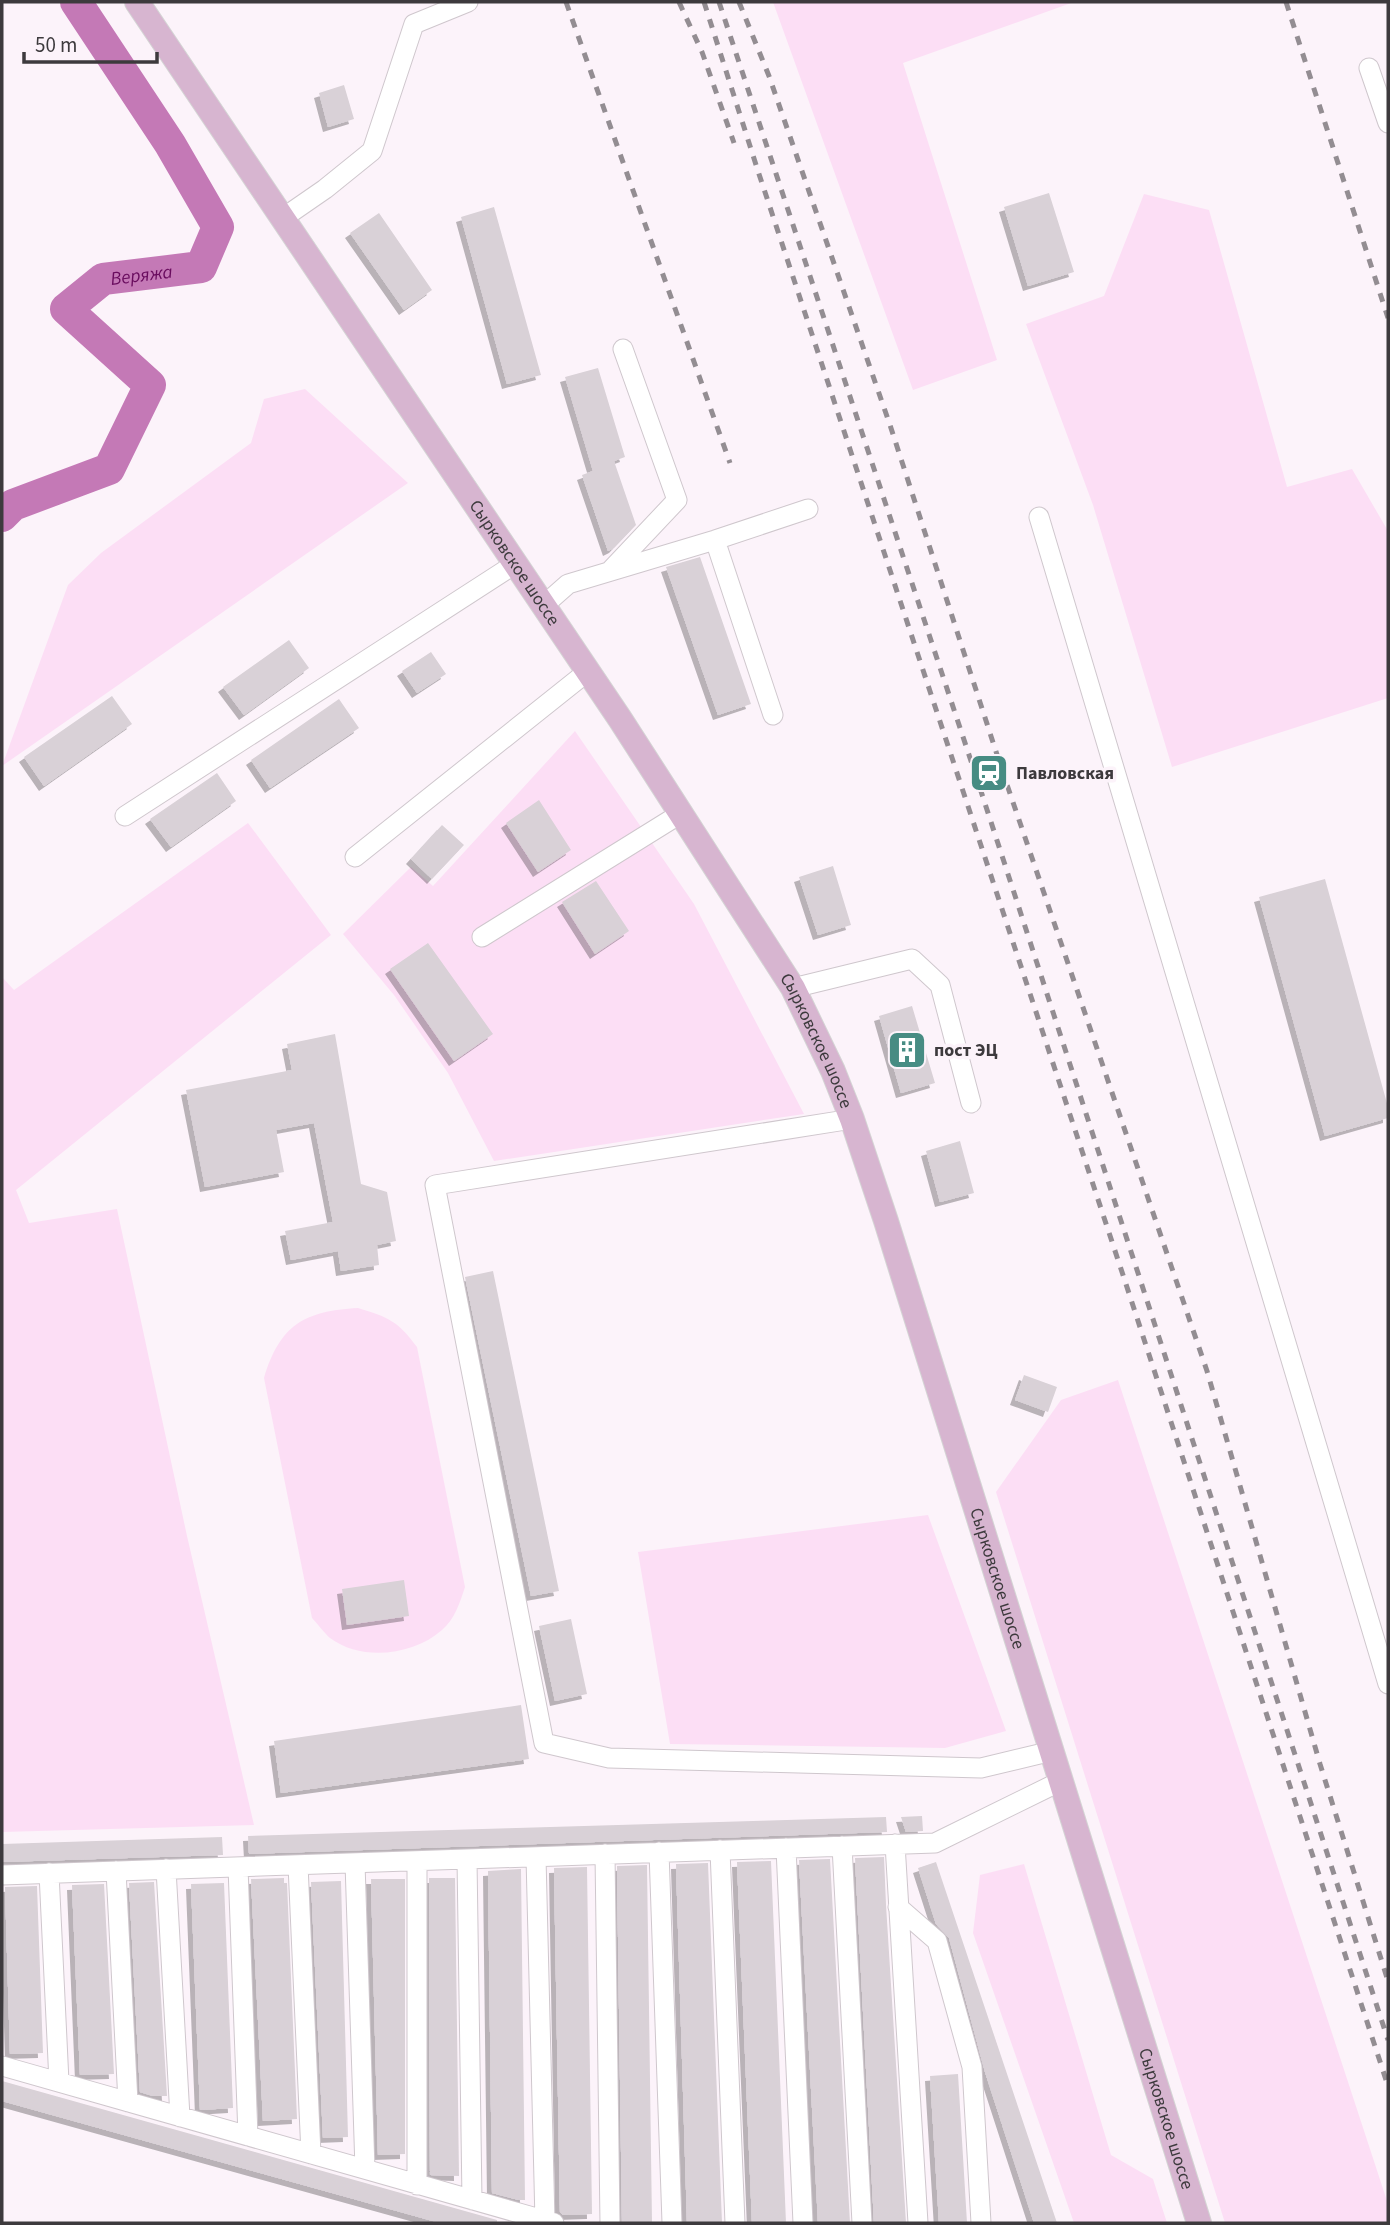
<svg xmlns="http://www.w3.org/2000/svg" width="1390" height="2225" font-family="'Source Sans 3',sans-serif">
	<defs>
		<filter id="shadow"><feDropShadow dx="-5" dy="5" stdDeviation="0" flood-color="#0004"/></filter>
	</defs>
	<rect width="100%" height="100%" fill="#fcf3fa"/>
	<path fill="#fcdef5" d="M773,2H1074L903,63L997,360L913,390Z
		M1144,194L1209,210L1287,487L1352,469L1388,531V698L1172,767L1093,505L1026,324L1104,296Z
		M305,389L408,483L2,766L68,585L101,553L251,443L264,399Z
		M575,731L694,904L804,1114L494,1161L448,1073L394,995L343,934L411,867L433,886Z
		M248,823L331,935L16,1190L29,1223L117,1209L187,1536L254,1825L2,1832V977L14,990Z
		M358,1308C388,1317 398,1321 417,1347L465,1587C460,1602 455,1619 442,1630C414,1655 362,1662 330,1638C324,1633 318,1624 312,1618L264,1378C280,1325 304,1311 358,1308Z
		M1118,1380L1388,2204V2223H1225L996,1492L1061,1400Z
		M928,1515L1006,1731L945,1748L670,1744L638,1552Z
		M1024,1864L1111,2155L1153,2179L1167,2223H1074L973,1933L980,1875Z"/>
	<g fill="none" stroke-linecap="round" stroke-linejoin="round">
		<path stroke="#c479b6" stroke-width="32" id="s1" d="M2,516L13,505L109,469L150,385L66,309L103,279L201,267L218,227L170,144L76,2"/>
	</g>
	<path fill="#d9d1d7" filter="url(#shadow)" d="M344,85L354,119L328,127L319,93Z
		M1049,193L1074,272L1028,286L1004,207Z
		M494,207L541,375L507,384L461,217Z
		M379,213L432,290L404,310L350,233Z
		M598,368L625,457L614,461L636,525L614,548L608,551L582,475L593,471L565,377Z
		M700,557L751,704L718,715L666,567Z
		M289,640L309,668L244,715L223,687Z
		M431,652L446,674L417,693L402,671Z
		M112,696L132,724L44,786L24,757Z
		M339,699L359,728L270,788L251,760Z
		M217,773L236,801L171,847L150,819Z
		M539,800L571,850L538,872L506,823Z
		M442,825L464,845L432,879L411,859Z
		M833,866L851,925L818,935L799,877Z
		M1325,879L1388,1107V1118L1325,1136L1259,897Z
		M596,881L629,931L595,954L562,902Z
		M428,943L493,1034L454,1061L390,969Z
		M912,1006L935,1083L901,1093L879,1016Z
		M335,1034L361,1184L387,1192L396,1241L377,1245L379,1265L341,1271L338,1251L291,1260L285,1231L333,1222L314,1123L276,1130L284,1172L205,1187L186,1090L292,1070L287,1044Z
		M960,1141L974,1193L940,1202L926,1151Z
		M493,1271L559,1591L531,1596L465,1277Z
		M1024,1375L1057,1387L1048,1412L1015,1400Z
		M404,1580L409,1616L347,1625L342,1589Z
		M571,1619L587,1694L555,1701L539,1626Z
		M521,1705L529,1759L281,1793L274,1741Z
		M922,1816L923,1831L906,1832L901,1817Z
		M886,1817L887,1832L249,1854L248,1836Z
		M222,1837L223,1855L2,1862V1844Z
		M884,1857L886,1905L906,2223H874L855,1858Z
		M830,1859L850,2223H818L799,1860Z
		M771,1861L786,2223H752L737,1862Z
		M936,1862L1057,2223H1034L985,2072L949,1938L936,1924L918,1868Z
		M708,1863L722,2223H687L676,1864Z
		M647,1865L652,2223H622L617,1866Z
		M587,1867L592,2214L563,2215L560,2212L554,1868Z
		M521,1869L525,2200H519L492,2193L488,1871Z
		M284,1878V1883H287L297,2119L263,2121L251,1879Z
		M429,1878H455L459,2176L430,2175Z
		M371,1879H405V2154L378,2155Z
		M341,1881L348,2137L323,2138L311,1882Z
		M154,1882L167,2096H153L140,2092L129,1883Z
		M224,1883L233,2108L200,2110L191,1884Z
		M104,1884L114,2074L80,2075L72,1885Z
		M37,1886L43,2053L10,2054L5,1887Z
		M958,2074L967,2223H939L930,2076Z
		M2,2081L497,2220V2223H440L2,2101Z"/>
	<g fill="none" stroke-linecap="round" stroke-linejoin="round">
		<g stroke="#cfc7cd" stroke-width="21">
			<path id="minor" d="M1369,68L1388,123
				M283,218L325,189L372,151L414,24L468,2
				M1039,517L1388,1684
				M715,540L773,715
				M610,571L677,500L623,349
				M543,606L568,584L715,540L808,509
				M125,816L515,564
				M355,857L587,672
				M482,937L680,814
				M793,988L912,959L940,985L971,1103
				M852,1119L435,1185L544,1743L609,1758L981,1768L1052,1751
				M895,1844L918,2223
				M842,1846L862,2223
				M786,1848L803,2223
				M720,1850L735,2223
				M659,1852L672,2223
				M605,1854L610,2223
				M536,1857L545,2221
				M467,1859L472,2200
				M417,1861V2185
				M355,1863L365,2169
				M298,1865L311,2154
				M238,1867L248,2136
				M166,1869L180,2117
				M116,1871L128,2102
				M49,1873L59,2082
				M2,1875L935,1843L1061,1781
				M898,1907L937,1941L972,2067L981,2223
				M2,2066L554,2223"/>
		</g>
		<g stroke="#d4d4d4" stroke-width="26">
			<g id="major">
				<path id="s2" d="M137,2L620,719L793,988L833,1071L852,1119L886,1221L1199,2223"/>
			</g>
		</g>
		<use href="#minor" stroke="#fff" stroke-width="19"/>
		<use href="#major" stroke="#d7b5d0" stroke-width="24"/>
		<path stroke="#938d92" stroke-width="5" stroke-dasharray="9 9" stroke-linecap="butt" d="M566,2L730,463
			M679,2L702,52L734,143
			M704,2L758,171L1123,1275L1388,2086
			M719,2L976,776L1388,2040
			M739,2L769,76L890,425L1002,770L1207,1371L1320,1764L1388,1981
			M1286,2L1388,318"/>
	</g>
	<defs>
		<g id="station-square" transform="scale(2.0125)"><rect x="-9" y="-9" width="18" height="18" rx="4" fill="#478c83" stroke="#fcf3fa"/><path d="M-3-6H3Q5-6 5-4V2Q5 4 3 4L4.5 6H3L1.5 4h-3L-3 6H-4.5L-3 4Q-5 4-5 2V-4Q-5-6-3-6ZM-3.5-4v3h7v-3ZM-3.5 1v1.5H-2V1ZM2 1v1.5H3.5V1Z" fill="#fff"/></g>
		<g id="building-square" transform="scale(2.0125)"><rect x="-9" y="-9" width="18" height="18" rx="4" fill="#478c83" stroke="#fcf3fa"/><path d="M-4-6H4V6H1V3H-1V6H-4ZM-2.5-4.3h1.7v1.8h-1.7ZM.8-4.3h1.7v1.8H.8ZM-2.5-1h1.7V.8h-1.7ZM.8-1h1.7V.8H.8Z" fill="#fff"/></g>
	</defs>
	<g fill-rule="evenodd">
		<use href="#station-square" x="989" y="773"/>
		<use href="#building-square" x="907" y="1050"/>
	</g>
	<g text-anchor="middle" stroke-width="7" stroke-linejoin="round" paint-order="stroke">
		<g font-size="18" fill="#3d3a3d" stroke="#fcf3fa">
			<text dy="6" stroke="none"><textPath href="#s2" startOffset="676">Сырковское шоссе</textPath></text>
			<text dy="6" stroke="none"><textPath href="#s2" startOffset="1242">Сырковское шоссе</textPath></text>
			<text dy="6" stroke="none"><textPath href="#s2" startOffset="1810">Сырковское шоссе</textPath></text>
			<text dy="6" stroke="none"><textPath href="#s2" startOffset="2376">Сырковское шоссе</textPath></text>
		</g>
		<g font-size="18" font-weight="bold" fill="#3d3a3d" stroke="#fcf3fa" text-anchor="start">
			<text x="1016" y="779">Павловская</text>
			<text x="934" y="1056">пост ЭЦ</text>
		</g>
		<g font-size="19" font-style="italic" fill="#690c5e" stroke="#fcf3fa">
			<text dy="7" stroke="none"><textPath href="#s1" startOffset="411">Веряжа</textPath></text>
		</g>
	</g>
	<rect width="1390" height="2225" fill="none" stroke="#3d3a3d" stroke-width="7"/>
	<path d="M24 52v10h133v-10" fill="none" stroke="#3d3a3d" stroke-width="3.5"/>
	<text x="35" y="52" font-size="21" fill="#3d3a3d" stroke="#fcf3fa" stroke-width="5" paint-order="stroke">50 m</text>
</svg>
